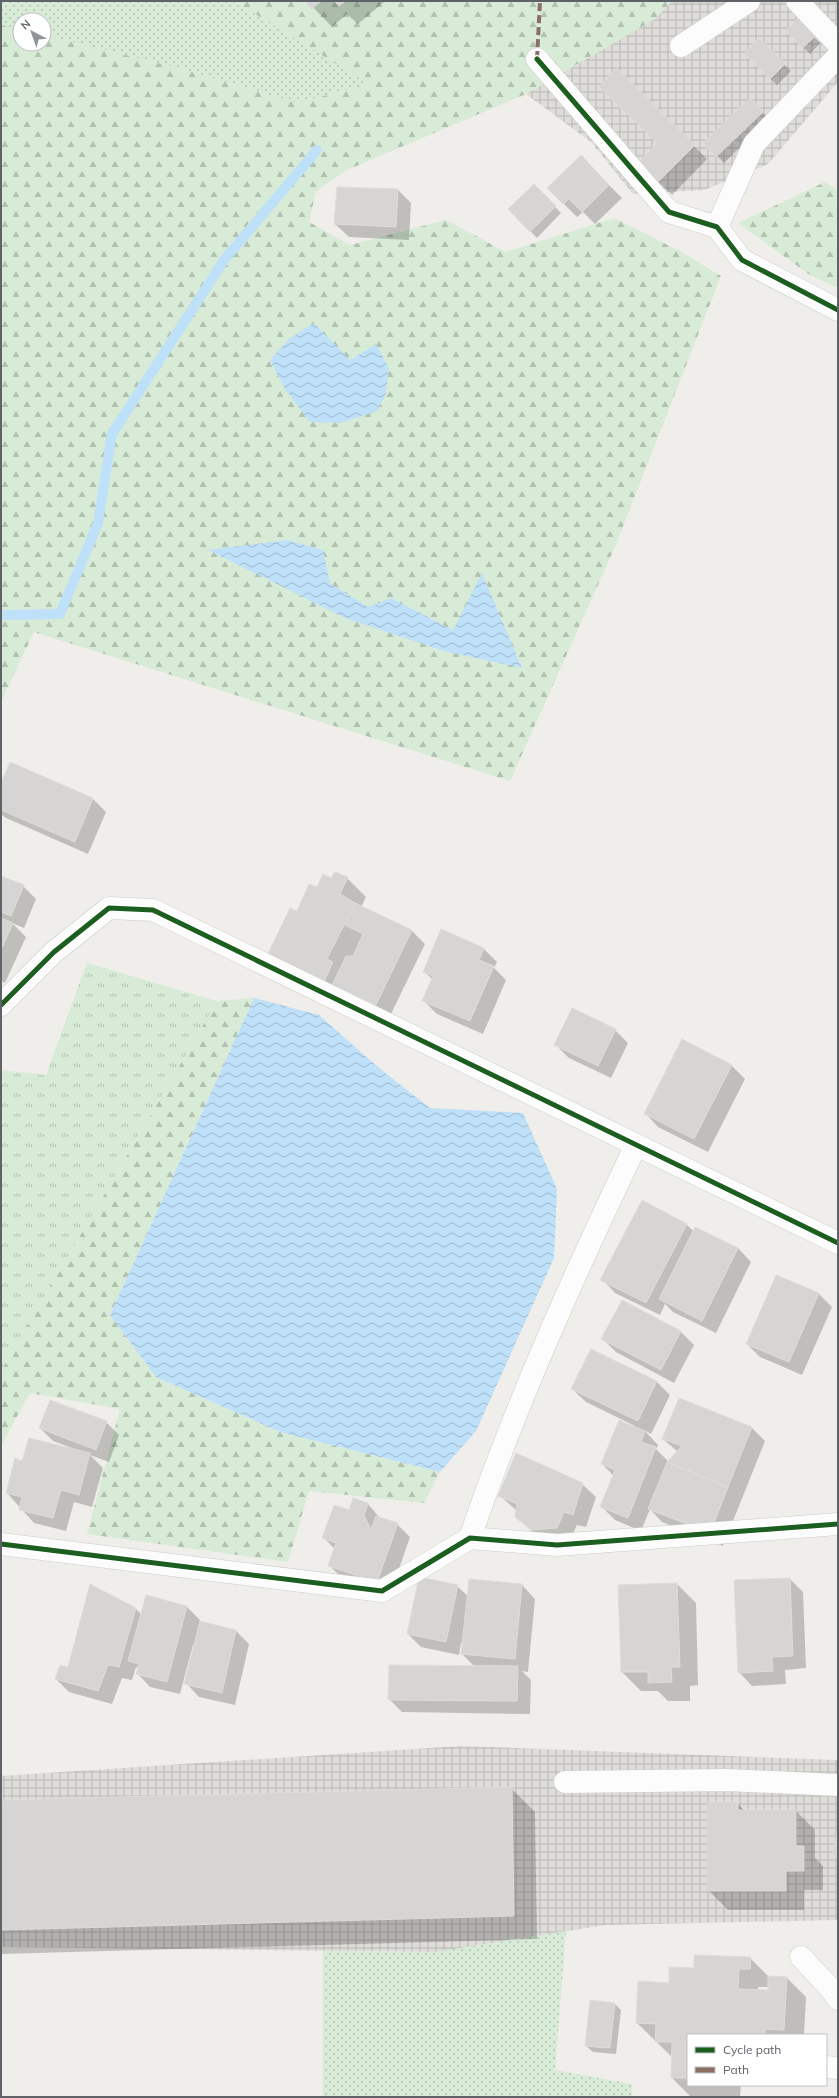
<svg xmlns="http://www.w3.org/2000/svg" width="839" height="2098" font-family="Mulish,sans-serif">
	<defs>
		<pattern id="industrial-grid" width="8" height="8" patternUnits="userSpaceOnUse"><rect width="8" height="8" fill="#dfddda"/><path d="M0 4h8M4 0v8" fill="none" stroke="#b8b7b5"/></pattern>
		<pattern id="grass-dots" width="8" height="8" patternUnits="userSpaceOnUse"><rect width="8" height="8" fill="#d8ebd6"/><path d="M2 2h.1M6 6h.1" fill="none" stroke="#b2c2b1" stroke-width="1.8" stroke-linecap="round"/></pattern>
		<pattern id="forest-firs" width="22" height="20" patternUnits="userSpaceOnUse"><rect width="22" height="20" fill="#d8ebd6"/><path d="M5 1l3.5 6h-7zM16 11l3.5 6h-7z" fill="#b2c2b1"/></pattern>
		<pattern id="park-tufts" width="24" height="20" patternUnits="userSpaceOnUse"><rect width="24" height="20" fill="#d8ebd6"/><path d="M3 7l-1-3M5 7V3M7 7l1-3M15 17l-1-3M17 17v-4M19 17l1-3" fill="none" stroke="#b2c2b1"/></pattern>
		<pattern id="water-waves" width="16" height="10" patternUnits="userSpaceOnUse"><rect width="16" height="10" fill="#bfe0f9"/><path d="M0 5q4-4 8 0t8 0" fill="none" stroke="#9eb9cd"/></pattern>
	</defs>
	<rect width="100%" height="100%" fill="#efeeea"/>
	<path fill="url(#industrial-grid)" d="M672,1H838V82L768,164L704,190L633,194L591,142L526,94L655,19Z
		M461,1746L838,1760V1920L606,1925L435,1952L1,1947V1776Z"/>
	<path fill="url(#grass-dots)" d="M1,1H234L370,84L297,103L182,69L44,35V20H20V30L1,25Z
		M566,1931L555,2070L632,2084V2097H323V1951L435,1952Z"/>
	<path fill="url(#forest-firs)" d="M234,1H672L655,19L526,94L347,170L316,191L309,222L350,245L446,220L506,252L614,218L680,251L721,276L615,547L510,781L34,632L1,702V25L20,30V44H44V35L182,69L297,103L369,84Z
		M825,182L838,191V288L810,275L738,223Z
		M254,998L110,1315L156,1377L280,1432L440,1472L424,1503L309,1491L288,1562L87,1534L120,1409L30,1393L1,1446V1371L217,1001Z"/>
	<path fill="url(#park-tufts)" d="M87,963L217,1001L1,1371V1070L46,1075Z"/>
	<path fill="url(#water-waves)" d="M314,323L350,360L376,344L389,368L386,394L377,411L341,423L310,422L285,389L270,360L289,339Z
		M287,540L323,550L330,583L368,607L391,598L453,630L482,573L522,668L444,651L345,618L208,550Z
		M254,998L319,1015L379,1068L430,1108L523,1113L557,1189L554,1258L476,1431L440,1472L280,1432L156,1377L110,1315Z"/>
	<path fill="#0003" fill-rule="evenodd" d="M307,1H385L358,24L347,14L332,27Z
		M797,20L820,43L810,54L787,31Z
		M759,40L791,71L777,85L745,54Z
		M617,69L707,159L672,195L639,163L658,143Z
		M750,100L769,119L724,163L705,143Z
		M594,170L622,198L595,224L583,212L577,217L548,188Z
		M534,185L561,213L537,238L509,209Z
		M398,190L411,203L409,240L349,237L335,224Z
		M10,763L93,799L106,812L88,854L6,818L1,814V785Z
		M1,877L23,886L36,899L24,928L12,923L26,937L5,983L1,981Z
		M347,878L366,897L361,907L412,931L425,944L389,1018L286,977L297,912L317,889L332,879Z
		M484,949L497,962L494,968L506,980L483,1034L437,1014L424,1001L433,980L424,971Z
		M615,1030L628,1043L611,1078L569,1058L556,1045Z
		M682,1041L732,1066L745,1079L708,1152L658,1127L645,1113Z
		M686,1224L694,1232L696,1228L738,1248L751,1262L716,1333L673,1312L665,1304L660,1315L615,1293L602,1279Z
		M777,1276L819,1294L832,1307L802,1375L760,1357L747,1344Z
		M622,1301L681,1332L694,1345L674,1383L616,1352L603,1339Z
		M591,1351L657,1382L670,1395L651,1434L644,1430L658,1445L656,1449L669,1462L678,1452L663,1439L679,1399L752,1428L765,1441L723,1546L662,1522L650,1509L641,1531L615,1520L602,1507L614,1476L602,1464L635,1426L586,1402L572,1389Z
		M106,1422L119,1435L109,1462L90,1455L103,1468L92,1507L74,1502L66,1531L34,1523L7,1493L23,1462L72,1448L53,1441L40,1428Z
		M582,1484L596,1497L586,1527L577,1525L570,1540L545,1543L516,1516L517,1511L500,1496Z
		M353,1499L368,1504L381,1519L397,1524L410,1537L390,1595L342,1578L329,1565L335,1549L323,1537L349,1511Z
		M790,1579L803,1592L806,1668L785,1670L786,1684L752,1686L739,1672Z
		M470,1580L522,1585L535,1599L528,1672L522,1671L531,1680L530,1714L402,1712L389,1699L475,1667L462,1654L463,1643H461L459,1655L421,1647L408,1634L457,1586L468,1596Z
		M677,1584L696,1603L698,1685L690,1686V1701H668L658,1691H641L622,1672L619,1586Z
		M91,1585L136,1609L142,1615L187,1607L200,1620L199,1622L236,1631L249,1644L235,1705L199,1697L186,1683L195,1646L193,1645L180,1694L150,1687L137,1673L139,1669L136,1667L132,1680L122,1678L112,1704L69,1692L56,1679L68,1669Z
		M511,1788L535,1812L537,1939L1,1954V1801Z
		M737,1803L745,1811H796L815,1830V1858L823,1866V1890H804V1910H728L709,1891Z
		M750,1958L769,1977L787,1978L806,1997L804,2035H688V2085H741L740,2097H691L672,2078L673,2058L637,2023L670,1984L695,1969ZM758,1987H769V1991H758Z
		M615,2004L621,2010L616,2054L593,2052L586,2046Z"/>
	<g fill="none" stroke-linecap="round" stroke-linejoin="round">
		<path stroke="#bfe0f9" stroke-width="10" d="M1,615L60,614L98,523L112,434L224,260L317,150"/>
	</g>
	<path fill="#d6d5d3" stroke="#deddd9" d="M305,1H321L312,9Z
		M334,1H345L339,6Z
		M797,19L815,36L803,48L786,31Z
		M759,38L785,64L770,79L744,54Z
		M617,68L695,145L658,182L638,163L657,143L599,87Z
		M750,98L763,112L716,157L703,143Z
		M581,155L609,185L582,212L569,199L563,204L547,188Z
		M534,184L556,206L530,232L508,209Z
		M337,187L398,189L396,227L334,224Z
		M10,762L93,798L75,842L1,810V783Z
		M335,872L348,877L340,894L355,903L327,959L333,962L323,984L266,958L290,908L297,911L309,884L317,887L323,874L331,878Z
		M1,876L24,885L11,916L1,912Z
		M355,903L412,930L376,1005L332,985L346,956H353L363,934L345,925Z
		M1,918L13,923L1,950Z
		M441,929L484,948L479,960L494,966L470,1021L422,1001L433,976L423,972Z
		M572,1008L616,1029L598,1066L554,1045Z
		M682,1039L732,1065L694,1139L644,1114Z
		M642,1200L687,1224L646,1303L600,1280Z
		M695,1227L738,1248L702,1321L659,1299Z
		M776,1275L819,1293L789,1362L746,1344Z
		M622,1300L681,1331L661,1370L601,1339Z
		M591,1349L657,1381L638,1421L571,1389Z
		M679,1398L752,1427L728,1487L667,1462L682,1446L662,1439Z
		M50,1400L107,1421L96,1450L39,1428Z
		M619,1420L645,1431L641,1442L656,1447L628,1518L600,1507L615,1470L601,1464Z
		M29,1438L90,1453L79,1495L61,1490L53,1518L19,1510L22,1497L6,1493L15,1458L22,1461Z
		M516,1453L583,1483L573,1515L564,1512L557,1528L531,1530L515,1517L517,1504L498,1496Z
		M667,1462L728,1487L710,1533L648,1509Z
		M353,1498L368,1503L364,1516L371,1529L376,1516L398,1523L377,1582L328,1566L336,1543L322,1538L334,1505L349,1510Z
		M419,1577L458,1585L446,1642L407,1634Z
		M790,1578L793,1656L772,1657L773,1671L738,1673L734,1580Z
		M469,1579L522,1584L515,1659L461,1654Z
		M677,1583L680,1667H671L672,1682L648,1683V1672H621L618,1585Z
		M90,1584L136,1608L119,1667L108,1665L98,1691L55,1679L60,1665L68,1667Z
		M146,1595L187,1606L167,1682L136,1674L139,1664L128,1661Z
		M200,1621L236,1630L222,1693L184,1684Z
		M389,1665L518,1666L517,1701L388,1700Z
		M512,1787L514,1916L1,1930V1800Z
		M708,1802H738V1810H796V1846H804V1871H786V1891H708Z
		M838,1832V1857L832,1855Z
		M694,1955L751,1957L750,1969H739L738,1989L768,1990V1976L787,1977L784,2030L765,2029V2035H688V2078H671L672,2042H655L656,2024L636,2023L638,1981L669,1983V1967L694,1968Z
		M590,2000L615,2003L610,2048L585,2046Z"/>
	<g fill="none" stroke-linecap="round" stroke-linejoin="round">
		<g stroke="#cbcccc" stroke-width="23">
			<path id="minor" d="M797,1L838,44
				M681,46L749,1
				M537,59L669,212L717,227L742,260L838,310
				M717,227L754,144L838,56
				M1,1005L54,952L109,908L153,910L838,1243
				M470,1538C516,1403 575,1273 636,1145
				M1,1544L382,1591L470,1538L557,1545L838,1524
				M565,1782L727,1780L838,1785
				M801,1957L830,1988L838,1999
				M826,2067L838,2068"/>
		</g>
		<use href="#minor" stroke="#fdfcfc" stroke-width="22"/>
		<path stroke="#8d6e63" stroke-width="4" stroke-dasharray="8 4" stroke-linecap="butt" d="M537,59L540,1"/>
		<g stroke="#fff" stroke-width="8">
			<path id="cycleway" d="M537,59L669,212L717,227L742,260L838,310
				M1,1005L54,952L109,908L153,910L838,1243
				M1,1544L382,1591L470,1538L557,1545L838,1524"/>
		</g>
		<use href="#cycleway" stroke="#1b5e20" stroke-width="5"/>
	</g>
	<rect width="839" height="2098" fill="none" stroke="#5f6368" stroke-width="4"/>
	<rect x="687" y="2034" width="140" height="52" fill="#ffffff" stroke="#bfc1c3"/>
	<rect x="695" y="2047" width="20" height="6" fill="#1b5e20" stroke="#bfc1c3"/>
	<text x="723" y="2054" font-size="12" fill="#5f6368">Cycle path</text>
	<rect x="695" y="2067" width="20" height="6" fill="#8d6e63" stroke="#bfc1c3"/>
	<text x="723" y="2074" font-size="12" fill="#5f6368">Path</text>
	<g transform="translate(32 32) rotate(319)"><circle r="19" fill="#ffffff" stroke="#bfc1c3"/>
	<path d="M0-3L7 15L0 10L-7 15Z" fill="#919496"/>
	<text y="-6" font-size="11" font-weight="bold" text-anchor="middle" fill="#5f6368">N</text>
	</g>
</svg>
